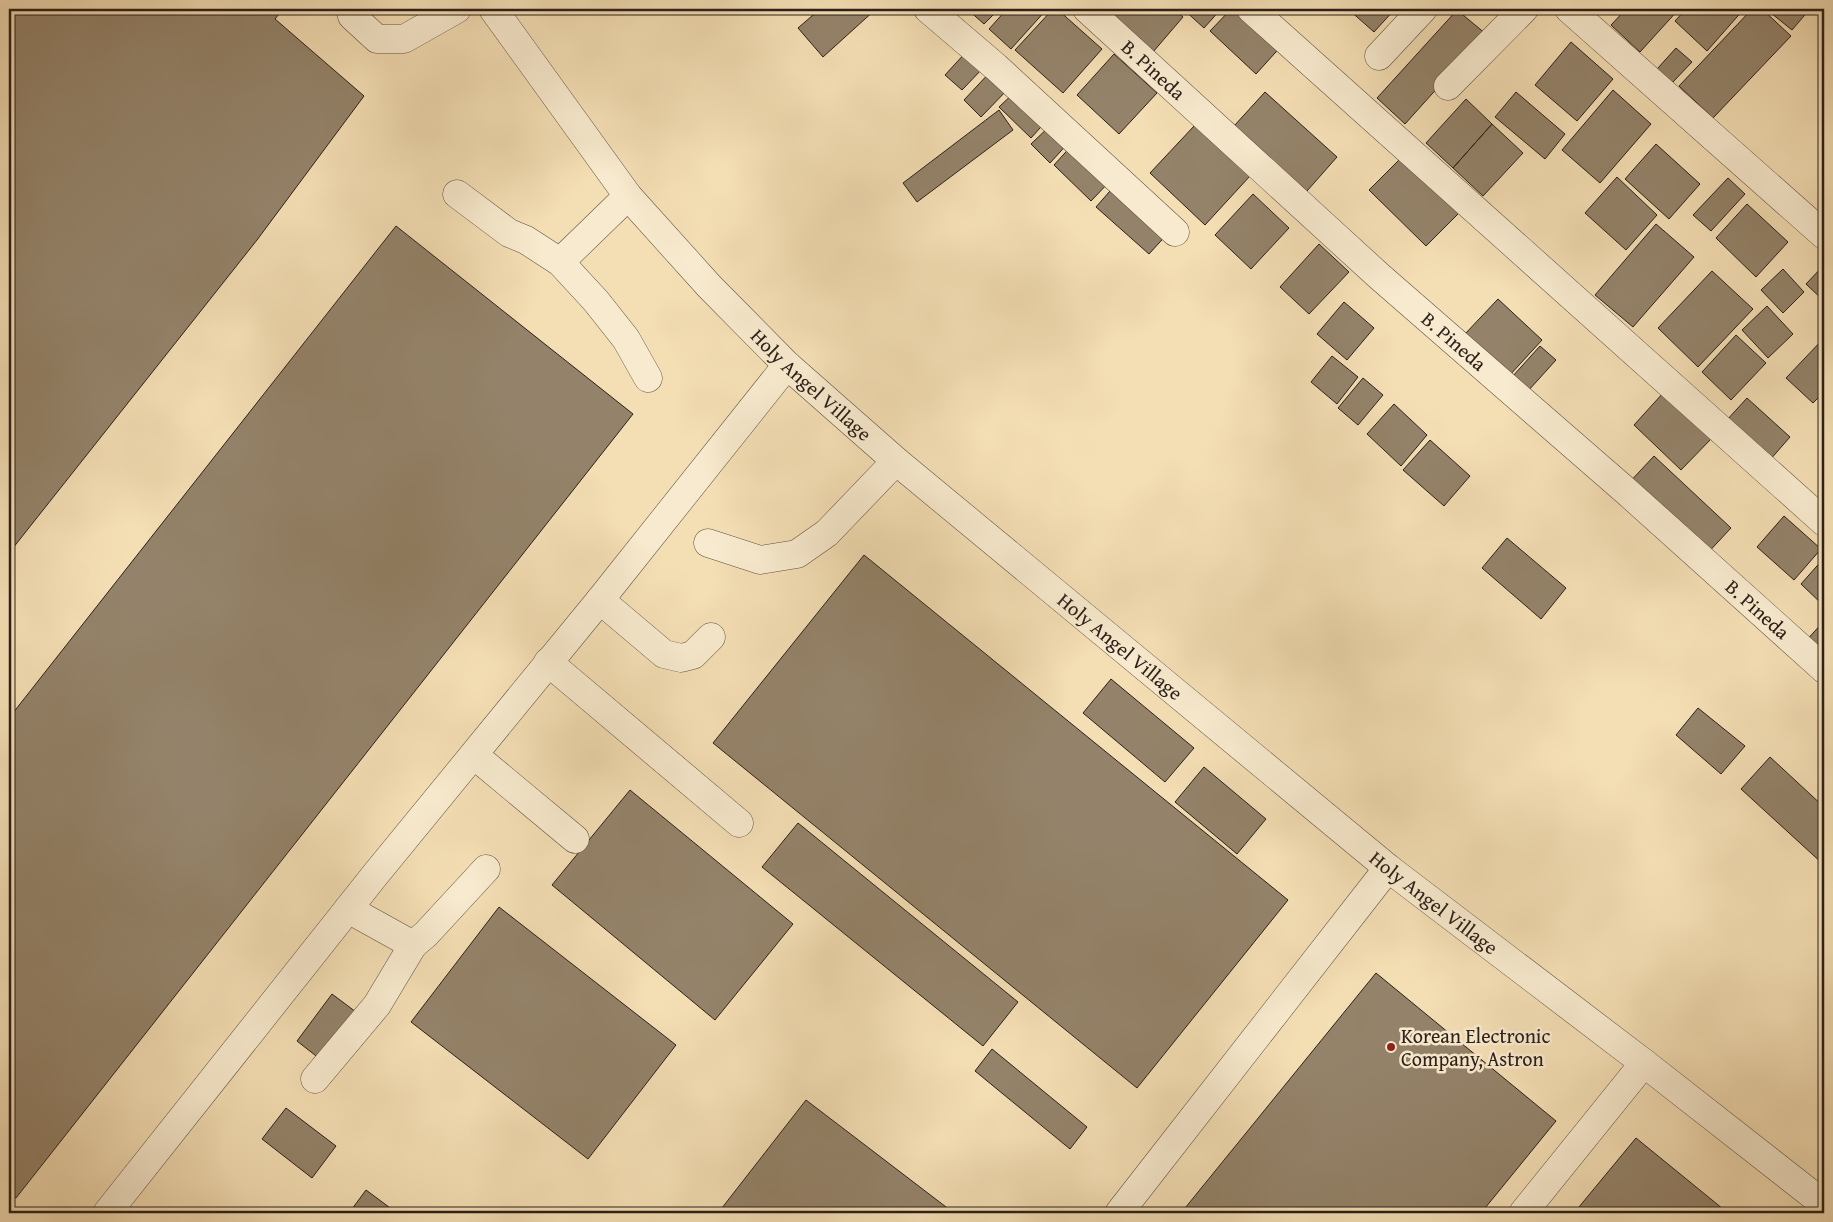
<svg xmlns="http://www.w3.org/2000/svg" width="1833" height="1222" font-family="'Gentium Book Plus',serif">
	<rect width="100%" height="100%" fill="#f4deb4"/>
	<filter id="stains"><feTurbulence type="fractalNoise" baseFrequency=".004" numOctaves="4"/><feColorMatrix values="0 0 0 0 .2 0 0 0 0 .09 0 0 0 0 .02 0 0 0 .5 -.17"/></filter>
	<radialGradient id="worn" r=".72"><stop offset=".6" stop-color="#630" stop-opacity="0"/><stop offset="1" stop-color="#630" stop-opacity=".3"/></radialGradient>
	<path fill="#94836a" stroke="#2b201a" d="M9,9H283L275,19L364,96L257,240L9,553Z
		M820,9H876L823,57L798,28Z
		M967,9H999L984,24Z
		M1007,9H1047L1011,49L989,29Z
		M1053,9H1057L1102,49L1063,93L1015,50Z
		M1102,9H1174L1183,17L1153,52Z
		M1183,9H1221L1204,28Z
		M1231,9H1249L1285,42L1256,74L1210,31Z
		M1348,9H1395L1374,32Z
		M1626,9H1679L1640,52L1611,25Z
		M1686,9H1744L1707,51L1675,21Z
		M1752,9H1762L1791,36L1713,118L1679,86Z
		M1766,9H1810L1792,30Z
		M1457,10L1486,34L1405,124L1377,98Z
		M1571,42L1613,79L1577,121L1535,85Z
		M1676,48L1692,62L1672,83L1657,69Z
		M967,51L984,67L962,90L945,75Z
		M1114,54L1157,93L1119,134L1077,95Z
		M992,70L1010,87L981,117L964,100Z
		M1613,90L1651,124L1600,183L1562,150Z
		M1016,91L1049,118L1031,138L999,107Z
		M1265,92L1337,157L1307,191L1234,126Z
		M1516,92L1565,134L1545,159L1495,117Z
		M1466,99L1492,124L1453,168L1426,143Z
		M999,110L1013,130L917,202L903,183Z
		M1052,124L1071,140L1050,163L1031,144Z
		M1492,124L1523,153L1483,196L1453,168Z
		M1195,125L1250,176L1205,225L1150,173Z
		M1074,143L1112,179L1091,201L1054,165Z
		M1656,144L1700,184L1669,219L1625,179Z
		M1407,152L1463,209L1426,246L1369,190Z
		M1617,177L1657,215L1626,250L1585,213Z
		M1728,178L1745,194L1711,231L1693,215Z
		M1117,183L1170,231L1149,254L1096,207Z
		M1253,194L1289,228L1251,269L1215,235Z
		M1747,204L1788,242L1756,277L1716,238Z
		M1656,224L1694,257L1633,327L1595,295Z
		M396,226L633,414L16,1198L9,1192V718Z
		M1319,244L1349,272L1309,314L1280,287Z
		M1824,265V301L1806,284Z
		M1783,269L1804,292L1783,313L1761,290Z
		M1712,271L1753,309L1698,367L1658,328Z
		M1498,299L1542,340L1509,376L1465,334Z
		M1344,302L1374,328L1347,360L1317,334Z
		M1767,306L1793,334L1768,358L1742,330Z
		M1736,335L1766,363L1731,400L1702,372Z
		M1824,338V392L1813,403L1786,378Z
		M1540,346L1556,360L1528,391L1512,377Z
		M1332,356L1358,377L1337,404L1311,382Z
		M1363,378L1383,395L1358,425L1338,408Z
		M1664,392L1712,438L1681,470L1634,425Z
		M1747,398L1790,437L1769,461L1726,421Z
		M1394,404L1427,435L1401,466L1367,434Z
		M1430,440L1470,476L1444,506L1403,470Z
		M1654,456L1731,528L1703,558L1626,486Z
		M1784,516L1821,549L1794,580L1757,547Z
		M1507,538L1566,588L1541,619L1482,568Z
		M864,555L1288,900L1137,1088L713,743Z
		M1824,558V606L1801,584Z
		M1824,621V661L1804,643Z
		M1111,679L1194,748L1165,782L1083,713Z
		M1698,708L1745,746L1721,774L1676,735Z
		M1770,757L1824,807V865L1741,789Z
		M1204,767L1266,819L1237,854L1175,802Z
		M630,790L793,924L715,1020L552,885Z
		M798,823L1018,1002L983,1046L762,867Z
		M499,907L676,1045L588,1159L411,1022Z
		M1376,973L1556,1121L1481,1213H1181Z
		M332,994L356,1012L320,1059L297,1041Z
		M992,1049L1087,1127L1070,1149L975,1071Z
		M806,1100L950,1210L948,1213H718Z
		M286,1108L336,1146L312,1178L262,1139Z
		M1636,1138L1728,1213H1574Z
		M366,1190L397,1213H349Z"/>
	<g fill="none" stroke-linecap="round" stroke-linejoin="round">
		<g stroke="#5d5040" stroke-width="29">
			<g id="minor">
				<path d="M350,9L352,16L377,39H404L457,9"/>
				<path id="s1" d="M493,9L628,196L709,286L787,365L896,461L1388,868L1644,1063L1824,1204"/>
				<path d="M928,9L996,67L1175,232"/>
				<path id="s2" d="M1087,9L1379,276L1626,491L1824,669"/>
				<path d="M1251,9L1824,522"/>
				<path d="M1569,9L1824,235"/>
				<path d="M1379,56L1423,9"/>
				<path d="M1448,86L1524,9"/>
				<path d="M457,194L509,233L526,240L560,262L596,301L626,339L648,378"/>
				<path d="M560,262L628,196"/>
				<path d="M708,543L760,560L797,554L827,533L896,461"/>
				<path d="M600,600L664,654L681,658L693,655L711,637"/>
				<path d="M548,662L739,823"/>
				<path d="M474,755L575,839"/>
				<path d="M348,909L413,945L426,934L486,869"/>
				<path d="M315,1079L377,1005L413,945"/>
				<path d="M107,1213L375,875L600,600L787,365"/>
				<path d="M1119,1213L1388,868"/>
				<path d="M1523,1213L1644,1063"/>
			</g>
		</g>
		<use href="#minor" stroke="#f8eace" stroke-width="28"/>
	</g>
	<circle fill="#8f2418" stroke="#f8eace" stroke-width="2" cx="1391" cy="1047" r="5"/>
	<g text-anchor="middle" stroke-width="5" stroke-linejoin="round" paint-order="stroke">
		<g font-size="20" fill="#2b201a" stroke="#f8eace">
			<text dy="7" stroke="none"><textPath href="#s2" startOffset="90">B. Pineda</textPath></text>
			<text dy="7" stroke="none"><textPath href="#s2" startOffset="495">B. Pineda</textPath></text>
			<text dy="7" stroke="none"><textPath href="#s1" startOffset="494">Holy Angel Village</textPath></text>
			<text dy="7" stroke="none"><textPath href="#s2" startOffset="900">B. Pineda</textPath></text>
			<text dy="7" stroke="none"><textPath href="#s1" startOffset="899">Holy Angel Village</textPath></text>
			<text dy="7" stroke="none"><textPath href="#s1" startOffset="1304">Holy Angel Village</textPath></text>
		</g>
		<g font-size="20" fill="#2b201a" stroke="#f8eace" text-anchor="start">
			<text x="1401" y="1043">Korean Electronic<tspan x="1401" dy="23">Company, Astron</tspan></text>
		</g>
	</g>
	<rect width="1833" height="1222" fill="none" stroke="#f4deb4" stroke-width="30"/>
	<rect x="10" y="10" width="1813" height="1202" fill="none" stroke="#2b201a" stroke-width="2.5"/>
	<rect x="15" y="15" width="1803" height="1192" fill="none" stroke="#2b201a"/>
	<rect width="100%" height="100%" filter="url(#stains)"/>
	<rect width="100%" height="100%" fill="url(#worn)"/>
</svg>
